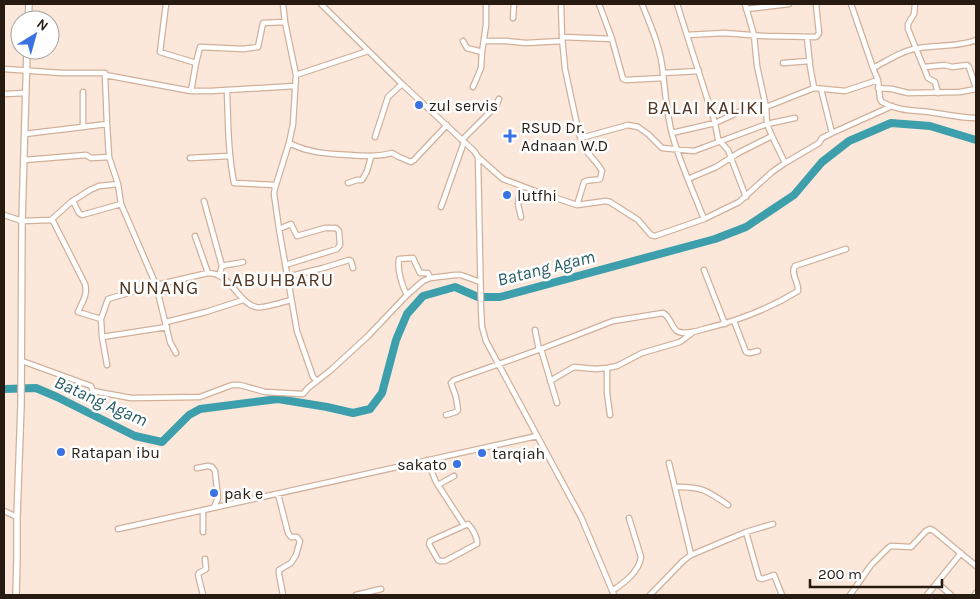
<svg xmlns="http://www.w3.org/2000/svg" width="980" height="599" font-family="Karla,sans-serif">
	<rect width="100%" height="100%" fill="#fce8da"/>
	<g fill="none" stroke-linecap="round" stroke-linejoin="round">
		<path stroke="#3e9fac" stroke-width="8" d="M4,389L36,388L57,397L135,436L162,442L189,415L200,409L278,399L327,407L353,413L370,409L382,393L396,340L407,314L423,296L455,287L478,297H500L715,239L746,227L794,195L822,162L849,141L891,123L930,126L976,140"/>
		<g stroke="#d0b09a" stroke-width="7">
			<path id="minor" d="M166,4L160,52L196,63L191,91
				M283,4L285,22L296,75L293,124L289,143L275,188L274,194L279,229L297,331L313,377L317,381
				M321,4L402,84L474,151L478,157L481,308L482,327L486,341L581,517L614,595
				M561,4L562,37L565,69L579,134C581,140 583,145 586,150C591,158 598,163 602,171L600,179C594,181 589,179 584,182L577,205
				M599,4L612,39L623,79L626,80L663,78
				M642,4C651,26 661,49 663,73C665,93 667,114 672,134C680,163 693,191 704,219
				M677,4L715,123L718,139L728,150L746,197
				M745,4L754,35L757,66L766,107L767,124L772,136L785,163
				M851,4L873,68L878,80L880,99L882,102C898,111 912,110 929,112C945,114 960,118 976,118
				M915,4L914,14L908,24V29L928,78L935,82L938,93
				M746,9L789,4
				M513,18L514,4
				M687,35L724,33L765,36L815,37L817,36L819,33L816,4
				M562,37L612,39
				M807,37L810,66L814,88
				M463,41L467,48L482,52
				M484,41H506L526,43L562,41
				M196,63L200,47L243,49L258,47L263,23L285,22
				M783,63L810,61
				M924,67L945,65L952,67L967,65L969,67L976,88
				M873,68C887,61 903,50 919,48C936,45 960,47 976,40
				M4,69L62,73H105V75L191,91H211L295,86
				M663,73L699,71
				M296,75L368,51
				M473,87L481,68L482,52L486,25V4
				M878,88L892,89L908,93L960,92L976,89
				M821,89L832,133
				M227,90C228,122 228,152 234,183L276,185
				M4,94L26,93
				M107,124L109,157L118,184L121,204L156,285L208,273C231,273 238,303 256,307C261,309 284,302 291,300
				M83,127V92
				M672,133L715,123L739,112L747,109L766,107L814,88L845,91L878,80
				M25,134L107,124L105,75
				M375,137L388,97L402,84
				M581,138L628,125L638,127L648,134L662,148L694,151L767,124L795,118
				M462,140L496,106L499,99
				M289,143C309,153 328,154 350,155C364,156 378,157 392,153L399,157L411,162L414,160L447,125
				M478,157L503,179L538,192L577,205L606,201L610,202L638,220L651,235L655,236L704,219L739,202L772,172L785,163L819,143L822,138L832,133L892,106
				M190,158L229,156
				M24,160L86,155L91,158L109,157
				M688,179L716,167L740,152L772,136
				M348,183L357,180H362L367,171L371,157
				M521,186L518,204L521,217
				M73,201L79,213L82,215L121,204
				M204,201L222,266
				M441,207L464,142
				M4,215L22,221L51,220L71,202L90,190L99,186L118,184
				M51,220L53,221L85,284C88,295 82,302 78,312L101,319
				M279,229L291,224L297,236L325,228H336L339,231L340,245L337,249L285,265
				M195,236L208,273
				M704,270L725,324
				M219,276L222,266C229,264 236,264 243,262
				M287,277L323,268L349,260L351,261L353,268
				M407,295C402,286 397,270 399,259L413,258L420,273H428L430,278
				M734,321L746,352L750,353L758,351
				M166,322L206,312L243,300
				M535,330L539,350
				M102,337L167,327
				M541,349L557,403
				M22,361L91,386L93,391L131,398L200,397L232,385H240L265,392L303,394L308,388L331,370L368,336L407,295L423,281L430,278L455,275H461L480,282
				M107,365L102,337L101,319L108,299L156,285L170,342L176,353
				M607,368V393L610,415
				M550,381L574,367L595,369L607,368L617,366L642,353L680,342L692,333
				M446,415L456,412L458,410L456,397L451,383L454,380L541,349L613,321L663,313C671,317 671,327 677,331C683,335 698,331 704,329C737,321 769,309 798,291C799,282 790,274 795,266L846,249
				M427,460L436,482L464,525
				M669,463L691,555
				M197,468L208,466L212,467L215,471L218,498L214,507
				M438,485L454,476
				M675,487C701,486 708,491 728,505
				M278,494L288,533L291,537H297L300,541L296,555L291,563L279,570V574L283,595
				M4,511L17,517
				M468,524C472,528 478,538 477,544L445,561H440L438,560L429,544L430,541Z
				M118,529L537,436
				M203,532V510
				M746,532L759,578L762,579L774,575L782,595
				M937,583L951,595
				M612,591C624,583 639,572 641,557L629,518
				M203,595L198,575L199,573L206,569L205,559
				M356,595L381,589
				M650,595L683,561L691,555L746,532L773,524
				M850,595L871,565L888,548L891,546L911,547L926,531L930,529L934,531L976,566
				M927,595L961,553
				M975,595L976,593"/>
		</g>
		<g stroke="#d0b09a" stroke-width="8">
			<path id="major" d="M28,20L29,4
				M16,595L17,559V517L21,405L22,221L27,50"/>
		</g>
		<use href="#minor" stroke="#fff" stroke-width="4.5"/>
		<use href="#major" stroke="#fff" stroke-width="5.5"/>
	</g>
	<g fill="#3a72e1" stroke="#fff" stroke-width="2">
		<circle cx="419" cy="105" r="5"/>
		<path d="M507.5 128.5h5v5h5v5h-5v5h-5v-5h-5v-5h5z"/>
		<circle cx="507" cy="195" r="5"/>
		<circle cx="61" cy="452" r="5"/>
		<circle cx="482" cy="453" r="5"/>
		<circle cx="457" cy="464" r="5"/>
		<circle cx="214" cy="493" r="5"/>
	</g>
	<g text-anchor="middle" stroke-width="5" stroke-linejoin="round" paint-order="stroke">
		<g font-size="16" fill="#261a11" stroke="#fff" text-anchor="start">
			<text x="429" y="111">zul servis</text>
			<text x="521" y="133">RSUD Dr.<tspan x="521" dy="18">Adnaan W.D</tspan></text>
			<text x="517" y="201">lutfhi</text>
			<text x="71" y="458">Ratapan ibu</text>
			<text x="492" y="459">tarqiah</text>
			<text x="447" y="470" text-anchor="end">sakato</text>
			<text x="224" y="499">pak e</text>
		</g>
		<g font-size="18" font-style="italic" fill="#255b63" stroke="#fff">
			<text transform="translate(546 268) rotate(-14)" y="6">Batang Agam</text>
			<text transform="translate(101 401) rotate(24)" y="6">Batang Agam</text>
		</g>
		<g font-size="19" letter-spacing="1" fill="#513724" stroke="#fff">
			<text x="706" y="114">BALAI KALIKI</text>
			<text x="278" y="286">LABUHBARU</text>
			<text x="159" y="294">NUNANG</text>
		</g>
	</g>
	<rect width="980" height="599" fill="none" stroke="#261a11" stroke-width="10"/>
	<g transform="translate(35 35) rotate(37)"><circle r="24" fill="#ffffff" stroke="#a8a3a0"/>
	<path d="M0-4L9 19L0 12L-9 19Z" fill="#3a72e1"/>
	<text y="-8" font-size="14" font-weight="bold" text-anchor="middle" fill="#261a11">N</text>
	</g>
	<path d="M810 579v8h132v-8" fill="none" stroke="#261a11" stroke-width="2.5"/>
	<text x="818" y="579" font-size="15" fill="#261a11" stroke="#ffffff" stroke-width="4" paint-order="stroke">200 m</text>
</svg>
